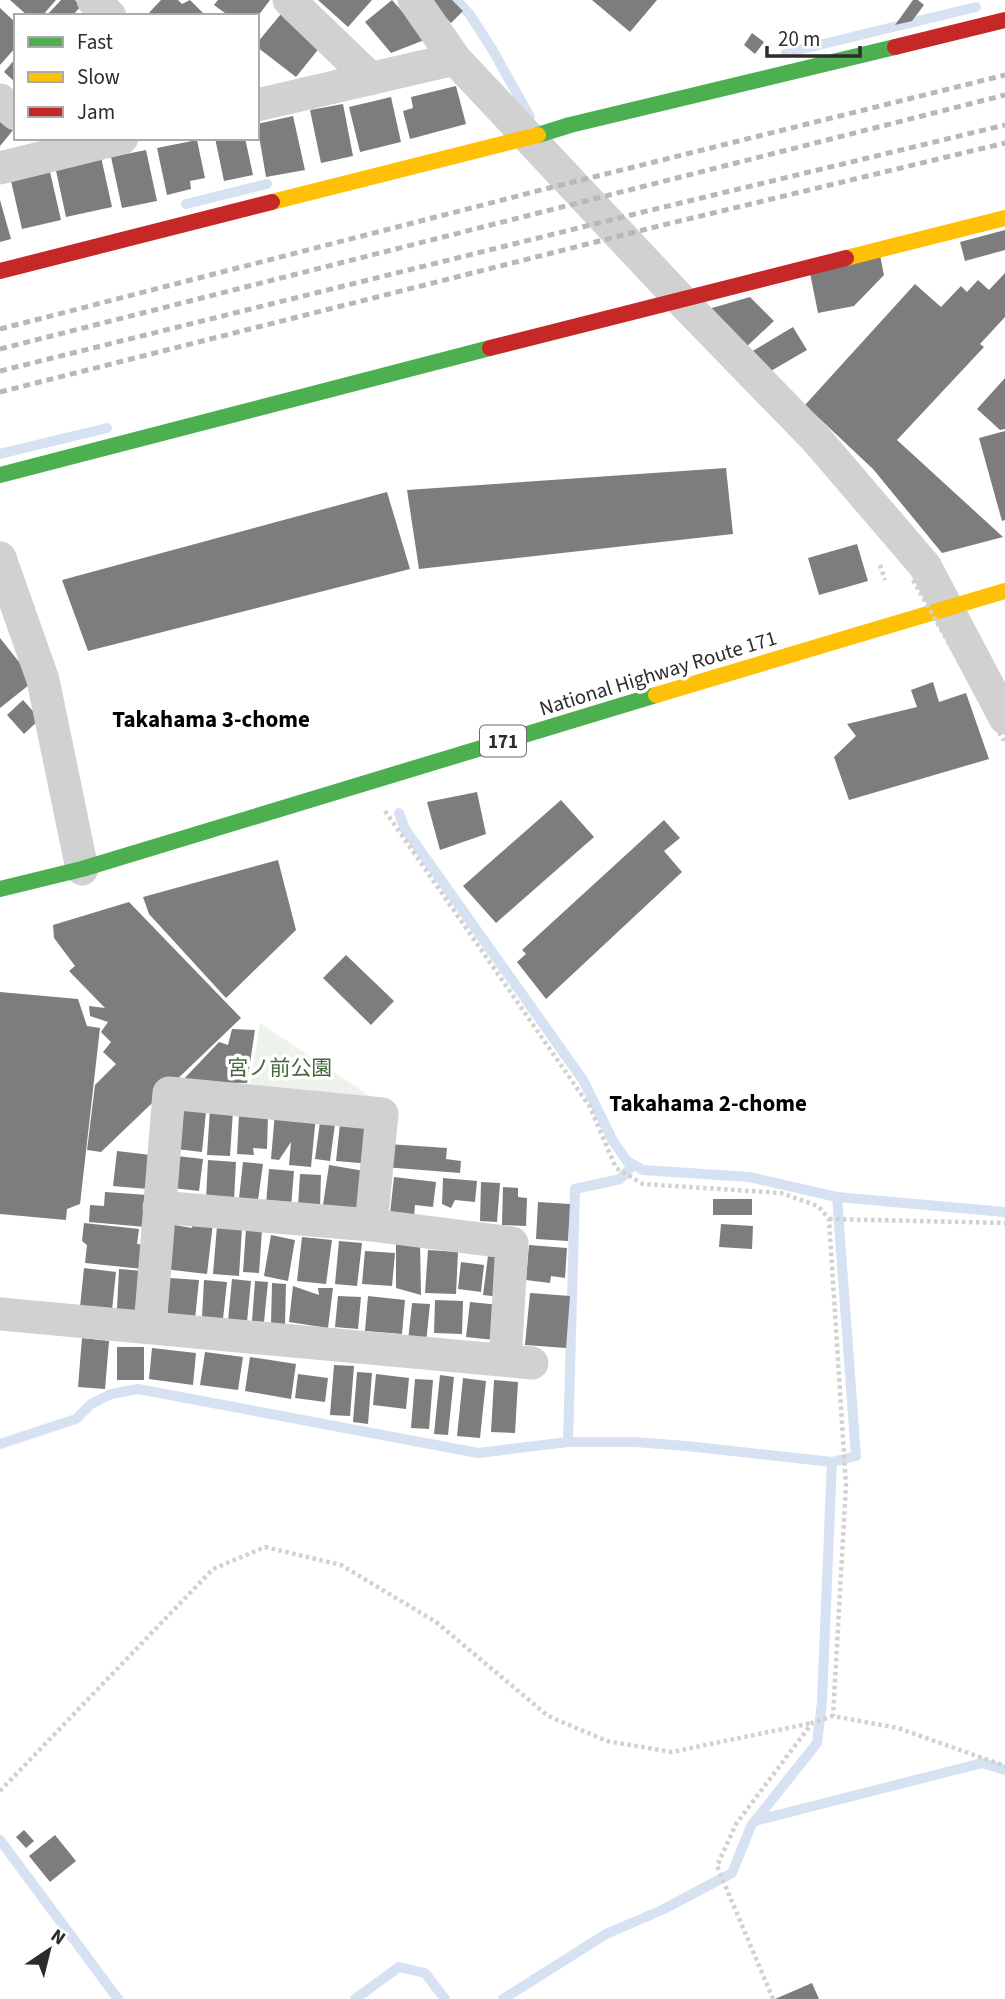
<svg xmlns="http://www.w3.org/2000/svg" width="1005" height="1999" font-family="'Source Sans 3','Noto Sans JP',sans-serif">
	<rect width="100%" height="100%" fill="#fff"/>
	<path fill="#edf3ea" d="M260,1023L385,1106L249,1090Z"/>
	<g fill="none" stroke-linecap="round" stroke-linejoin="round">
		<path stroke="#d6e1f1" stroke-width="10" d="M457,0L470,15L492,49L530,117
			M786,53L976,7
			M186,204L267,184
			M0,454L107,428
			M399,813L405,829L583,1080L613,1141L627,1161L643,1170L749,1177L837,1197
			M568,1442L575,1189L620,1179L633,1165
			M0,1444L76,1419L91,1404L111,1394L138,1389L478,1453L568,1442H635L686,1446L832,1462
			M755,1821L982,1763L1005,1770
			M0,1840L118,1999
			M355,1999L399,1967L425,1973L445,1999
			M503,1999L606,1934L662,1910L732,1873L751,1826L817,1743L822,1702L832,1462L856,1456L837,1197L1005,1212"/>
	</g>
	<path fill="#7d7d7d" d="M10,0H56L42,16H28Z
		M61,0H75L81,6L72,16H46Z
		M161,0H178L182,4L190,0L206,16H146Z
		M218,0H270L258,16H229L214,5Z
		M318,0H372L348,27Z
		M392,0L427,39L391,53L365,22Z
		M428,0H452L463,11L451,23Z
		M592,0H657L630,32Z
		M913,0H918L924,5L912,21L895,25Z
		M0,8L16,23V47L0,65Z
		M285,9L325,41L296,77L257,47V43Z
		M752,33L764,42L755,54L744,45Z
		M16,58V83L4,72Z
		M456,86L466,124L410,139L403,111L413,108L411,97Z
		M391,97L401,142L360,152L349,107Z
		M343,104L353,156L321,163L310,110Z
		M293,116L305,170L266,177L257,124Z
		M0,117L14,129L0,146Z
		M215,138H245L253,175L224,181Z
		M197,140L205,178L190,181L191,189L167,195L157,148Z
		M146,150L157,201L122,208L111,157Z
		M101,157L112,207L66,217L55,166Z
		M50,172L61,220L22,229L11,181Z
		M0,200L11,239L0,242Z
		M1005,230V250L965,261L960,242Z
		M880,255L884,275L854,306L818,313L809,268Z
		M1005,273V317L980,344L984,347L897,440L1003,537L942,553L873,469L805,405L915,284L941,307L961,286L967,292L978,280L989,290Z
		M750,297L774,321L744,349L705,310Z
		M793,327L807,350L764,375L751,352Z
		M1005,378V429L1000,430L977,409Z
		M1005,431V520L1002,521L979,438Z
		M726,468L733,534L419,569L407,490Z
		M387,492L410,569L88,651L62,580Z
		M857,544L868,581L819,595L808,558Z
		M0,638L34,681L0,708Z
		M933,682L939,702L966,693L989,759L849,800L834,757L856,736L847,724L917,707L911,690Z
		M23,700L40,719L24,734L7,715Z
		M477,792L486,834L440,850L427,802Z
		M561,800L594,837L496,923L463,886Z
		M664,820L680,838L664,851L682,872L546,999L517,962L526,954L522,950Z
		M278,860L296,930L226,998L149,914L143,897Z
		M129,902L241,1018L101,1152L87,1150L95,1085L116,1064L103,1052L111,1042L101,1032L108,1022L90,1016L89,1006L105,1008L69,971L75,966L54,938L53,925Z
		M346,955L394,1001L371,1025L323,978Z
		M0,992L78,999L87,1026L100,1028L80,1204L67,1209L66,1220L0,1214Z
		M232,1029L255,1030L247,1083L181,1082L219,1042L228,1045Z
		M181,1109L206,1112L202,1152L176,1149Z
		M210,1109L233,1111L230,1156L207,1155Z
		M275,1112L316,1115L311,1167L289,1165L291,1142L279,1160L271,1159Z
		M239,1114L268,1115L267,1149L253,1148L254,1155L237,1154Z
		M320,1122L335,1124L330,1161L315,1159Z
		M340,1124L374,1127L371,1164L336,1161Z
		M388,1144L447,1148L446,1159L461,1161L460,1173L384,1167Z
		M117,1151L151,1155L148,1189L113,1186Z
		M177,1156L203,1159L199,1191L173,1188Z
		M208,1160L236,1162L234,1200L206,1199Z
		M243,1162L263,1164L258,1200L239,1198Z
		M329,1165L370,1172L363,1212L323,1205Z
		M269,1169L294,1171L291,1207L266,1204Z
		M300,1174L321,1175L320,1207L298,1206Z
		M394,1177L436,1182L433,1207L415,1205L414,1216L390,1214Z
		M443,1178L477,1181L475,1202L455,1200L451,1208L442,1204Z
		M481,1182L500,1183L497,1222L480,1221Z
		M503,1187L518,1188V1197L527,1198L526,1226L502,1225Z
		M105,1192L148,1195L146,1227L89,1222L90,1205L104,1206Z
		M713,1199H752V1215H713Z
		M538,1202L570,1204L568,1241L536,1239Z
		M193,1221L213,1223L207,1274L164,1269L169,1224L192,1228Z
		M84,1223L139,1229L137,1244L146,1245L143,1269L85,1263L87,1245L82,1241Z
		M721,1224L753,1226L752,1249L719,1247Z
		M217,1226L242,1228L239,1276L213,1274Z
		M246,1229L262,1230L259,1273L243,1272Z
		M271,1235L295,1240L288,1281L264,1276Z
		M302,1237L332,1240L326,1284L297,1281Z
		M339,1241L362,1243L357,1286L335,1284Z
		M396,1241H420L421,1295L396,1288Z
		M529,1245L567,1248L565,1278L551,1276L550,1283L526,1280Z
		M428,1250L458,1252L456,1294L425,1293Z
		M365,1251L395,1253L392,1286L362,1284Z
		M488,1256L505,1258L501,1297L483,1295Z
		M461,1262L484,1265L481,1292L458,1289Z
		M84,1268L116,1272L112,1310L80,1307Z
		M119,1269L143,1271L141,1311L117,1309Z
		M170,1278L199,1280L195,1319L167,1316Z
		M232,1279L251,1281L247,1322L228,1321Z
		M204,1280L227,1282L223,1319L202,1317Z
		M255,1281L268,1282L264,1322L252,1321Z
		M272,1283L286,1284L285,1325L271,1324Z
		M293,1286L319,1295L318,1288H333L328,1328L289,1322Z
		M530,1293L570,1296L566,1348L525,1345Z
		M338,1296L361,1297L358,1329L335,1327Z
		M368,1296L405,1300L402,1334L365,1331Z
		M435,1300L463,1301L462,1334L434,1333Z
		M470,1302L500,1305L495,1340L466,1337Z
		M412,1303L430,1304L426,1343L408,1341Z
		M82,1338L109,1341L105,1389L78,1387Z
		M117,1347H144V1380H117Z
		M152,1348L196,1353L193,1385L149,1379Z
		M205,1352L243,1357L238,1390L200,1385Z
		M250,1357L296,1364L291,1399L245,1391Z
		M334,1365L354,1366L350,1416L330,1415Z
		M357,1372L372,1373L368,1424L353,1422Z
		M298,1374L328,1378L325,1402L295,1398Z
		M376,1374L409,1378L406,1409L373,1405Z
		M440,1375L454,1377L448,1435L434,1434Z
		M463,1378L486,1381L480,1438L457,1436Z
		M415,1379L433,1380L429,1429L411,1428Z
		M494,1380L518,1382L515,1433L491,1432Z
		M24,1830L34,1841L26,1848L16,1837Z
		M55,1835L76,1861L50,1882L29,1856Z
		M812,1983L819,1999H775Z"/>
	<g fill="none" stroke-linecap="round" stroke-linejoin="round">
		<path stroke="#d1d1d1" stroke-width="4.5" stroke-dasharray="3.5 3.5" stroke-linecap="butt" d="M880,565L885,580
			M385,811L590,1107L616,1168L643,1184L781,1193L818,1206L829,1219L846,1485L833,1716
			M829,1219L1005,1223
			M0,1791L213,1569L265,1547L341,1565L436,1622L548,1716L607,1741L672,1752L812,1723
			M773,1999L717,1866L736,1824L812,1723L833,1716L898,1728L1005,1766"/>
		<path stroke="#d1d1d1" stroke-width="33" d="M93,0L110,16
			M289,0L371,79
			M414,0L455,59L680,299L817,440L925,566L1005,718
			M0,100L16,114
			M257,105L455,59
			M0,168L122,138
			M0,558L43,680L82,869
			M159,1207L371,1225
			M0,1314L532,1363
			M150,1327L169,1093L382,1114L371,1225L512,1243L505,1360"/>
		<path stroke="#4caf50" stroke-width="16" d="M538,135L570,125L895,47
			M0,475L490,348
			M0,889L82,869L656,695"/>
		<path stroke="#ffc107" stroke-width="16" d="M272,202L538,135
			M846,258L1005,218
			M656,695L1005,591"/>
		<path stroke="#c62828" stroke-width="16" d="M895,47L1005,20
			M0,271L272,202
			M490,348L846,258"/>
		<path stroke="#b8b8b8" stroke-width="5" stroke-dasharray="7 5" stroke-linecap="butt" d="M0,329L545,189L1005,75
			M0,349L1005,95
			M0,371L643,212L1005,125
			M0,392L659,226L1005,143"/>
		<path stroke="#d1d1d1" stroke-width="4.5" stroke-dasharray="3.5 3.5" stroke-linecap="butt" d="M913,580L1004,741"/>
	</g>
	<g text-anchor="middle" stroke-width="7" stroke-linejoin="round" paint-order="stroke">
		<rect fill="#fff" stroke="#6b6b6b" stroke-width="2" x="480" y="725.5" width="46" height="31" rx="5"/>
		<g font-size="19" font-weight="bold" fill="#2c2c2c">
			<text x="503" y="748">171</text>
		</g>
		<g font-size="21" fill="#2c2c2c" stroke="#fff">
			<text transform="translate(658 673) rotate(-17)" y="7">National Highway Route 171</text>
		</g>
		<g font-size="21" fill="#46673a" stroke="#fff">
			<text x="280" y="1075">宮ノ前公園</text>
		</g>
		<g font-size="23" font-weight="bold" fill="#000" stroke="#fff">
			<text x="211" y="727">Takahama 3-chome</text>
			<text x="708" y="1111">Takahama 2-chome</text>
		</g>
	</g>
	<rect x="14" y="14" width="245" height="126" fill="#ffffff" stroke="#ababab" stroke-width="2"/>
	<rect x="28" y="37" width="35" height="10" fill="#4caf50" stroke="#ababab" stroke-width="2"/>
	<text x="77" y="49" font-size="21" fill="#2c2c2c">Fast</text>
	<rect x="28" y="72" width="35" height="10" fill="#ffc107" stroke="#ababab" stroke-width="2"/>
	<text x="77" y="84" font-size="21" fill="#2c2c2c">Slow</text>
	<rect x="28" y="107" width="35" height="10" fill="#c62828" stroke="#ababab" stroke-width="2"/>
	<text x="77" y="119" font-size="21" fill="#2c2c2c">Jam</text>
	<g transform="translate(49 1950) rotate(35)" stroke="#ffffff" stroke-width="5" paint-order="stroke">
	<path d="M0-5L12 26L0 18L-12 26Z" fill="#2c2c2c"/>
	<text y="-10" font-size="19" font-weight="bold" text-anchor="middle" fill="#2c2c2c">N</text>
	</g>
	<path d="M767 46v10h93v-10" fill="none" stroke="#2c2c2c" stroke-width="3.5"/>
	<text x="778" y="46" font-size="21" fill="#2c2c2c" stroke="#ffffff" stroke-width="5" paint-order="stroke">20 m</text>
</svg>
